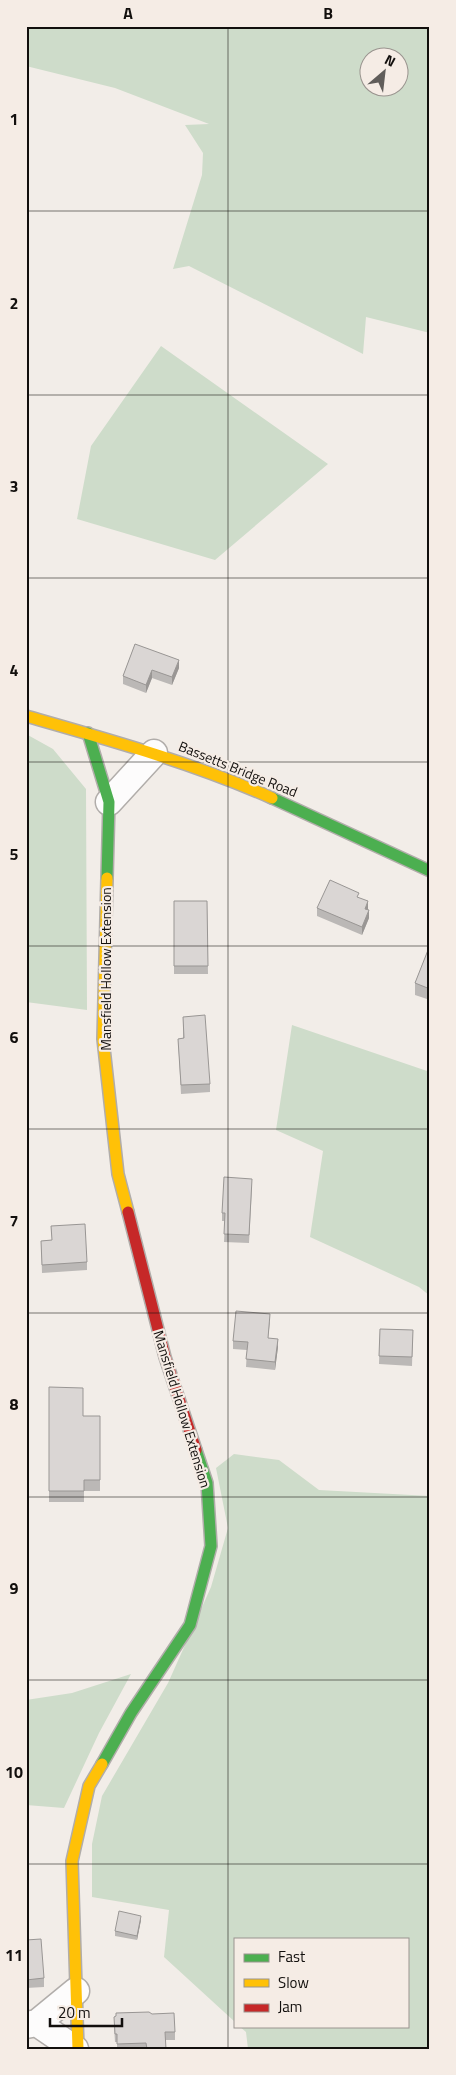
<svg xmlns="http://www.w3.org/2000/svg" width="456" height="2075" font-family="'Titillium Web',sans-serif">
	<rect width="100%" height="100%" fill="#f2ede8"/>
	<path fill="#cedcca" fill-rule="evenodd" d="M26,26H430V333L366,317L363,354L189,266L173,269L202,175L203,153L185,125L209,124L115,88L26,66ZM368,58H398V88H368Z
		M161,346L328,464L215,560L77,519L91,446Z
		M26,734L53,749L86,789L87,1010L26,1002Z
		M292,1025L430,1072V1296L419,1287L310,1237L323,1151L276,1130Z
		M234,1454L279,1460L319,1490L430,1496V2049H248L246,2032L239,2026H407V1939H235V2022L164,1957L169,1910L92,1897V1844L102,1796L168,1683L211,1587L228,1528L216,1468Z
		M131,1674L99,1733L64,1808L26,1805V1700L72,1693Z"/>
	<g fill="none" stroke-linecap="round" stroke-linejoin="round">
		<g stroke="#b1adaa" stroke-width="29">
			<path id="street" d="M109,802L154,753
				M37,2023L75,2049
				M26,2025L37,2023L76,1991"/>
		</g>
		<g stroke="#b1adaa" stroke-width="14">
			<path id="fast" d="M88,733L109,802L107,878
				M272,798L430,871
				M102,1764L131,1713L190,1625L211,1546L207,1483L196,1450"/>
		</g>
		<g stroke="#b1adaa" stroke-width="14">
			<path id="slow" d="M26,716C110,740 193,763 272,798
				M107,878L103,1039L118,1174L128,1212
				M78,2049L72,1861L89,1786L102,1764"/>
		</g>
		<g stroke="#b1adaa" stroke-width="14">
			<path id="jam" d="M128,1212L165,1357L196,1450"/>
		</g>
		<use href="#street" stroke="#fdfcfc" stroke-width="26"/>
		<use href="#fast" stroke="#4caf50" stroke-width="11"/>
		<use href="#slow" stroke="#ffc107" stroke-width="11"/>
		<use href="#jam" stroke="#c62828" stroke-width="11"/>
	</g>
	<path fill="#bbb8b6" d="M135,644L179,668L172,685L152,678L146,693L123,684V676Z
		M359,898L368,910L369,918L362,935L317,916V908Z
		M174,901H207L208,974H174Z
		M430,945V1000L415,995V983Z
		M183,1017L210,1084V1092L181,1094L178,1039L183,1038Z
		M252,1187L249,1243L224,1242L225,1221H222V1213Z
		M51,1226L87,1262V1270L42,1273L41,1241L52,1240Z
		M270,1322L268,1338L278,1347L275,1370L246,1367L247,1350L233,1349V1341Z
		M380,1329L413,1330L412,1366L379,1364Z
		M49,1387L83,1416H100V1491H84V1502H49Z
		M141,1920L137,1940L115,1936V1931Z
		M26,1940L44,1978V1987L26,1988Z
		M152,2014L175,2032V2040H165L166,2049H117V2042H115L114,2025Z"/>
	<path fill="#999694" d="M179,660V668L172,685V677Z
		M152,670V678L146,693V685Z
		M368,901V910L365,909Z
		M369,910V918L362,935V927Z
		M278,1339V1347L275,1370V1362Z
		M141,1916V1920L137,1940V1936Z"/>
	<path fill="#dad6d4" stroke="#999694" d="M135,644L179,660L172,677L152,670L146,685L123,676Z
		M330,880L359,893L357,897L368,901L365,909L369,910L362,927L317,908Z
		M174,901H207L208,966H174Z
		M430,945V989L415,983Z
		M205,1015L210,1084L181,1085L178,1039L184,1038L183,1017Z
		M224,1177L252,1179L249,1235L224,1234L225,1213H222Z
		M85,1224L87,1262L42,1265L41,1241L52,1240L51,1226Z
		M236,1311L270,1314L268,1338L278,1339L275,1362L246,1359L248,1342L233,1341Z
		M380,1329L413,1330L412,1357L379,1356Z
		M49,1387L83,1388V1416H100V1480H84V1491H49Z
		M119,1911L141,1916L137,1936L115,1931Z
		M41,1939L44,1978L26,1980V1940Z
		M149,2012L152,2014L174,2013L175,2032H165L166,2049H147L146,2043L117,2044V2034H115L114,2017L116,2016V2013Z"/>
	<path fill="none" stroke="#120f0d" stroke-width="1" stroke-opacity="0.55" d="M228,26V2049M26,211H430M26,395H430M26,578H430M26,762H430M26,946H430M26,1129H430M26,1313H430M26,1497H430M26,1680H430M26,1864H430"/>
	<g text-anchor="middle" stroke-width="4.5" stroke-linejoin="round" paint-order="stroke">
		<g font-size="14" fill="#120f0d" stroke="#f5ece5">
			<text transform="translate(238 769) rotate(22)" y="5">Bassetts Bridge Road</text>
			<text transform="translate(106 969) rotate(-90)" y="5">Mansfield Hollow Extension</text>
			<text transform="translate(182 1409) rotate(73)" y="5">Mansfield Hollow Extension</text>
		</g>
	</g>
	<rect width="456" height="2075" fill="none" stroke="#f5ece5" stroke-width="55"/>
	<rect x="234" y="1938" width="175" height="90" fill="#f5ece5" stroke="#9a948f"/>
	<rect x="244" y="1954" width="25" height="8" fill="#4caf50" stroke="#9a948f"/>
	<text x="278" y="1962" font-size="15" fill="#120f0d">Fast</text>
	<rect x="244" y="1979" width="25" height="8" fill="#ffc107" stroke="#9a948f"/>
	<text x="278" y="1988" font-size="15" fill="#120f0d">Slow</text>
	<rect x="244" y="2004" width="25" height="8" fill="#c62828" stroke="#9a948f"/>
	<text x="278" y="2012" font-size="15" fill="#120f0d">Jam</text>
	<g transform="translate(384 72) rotate(28)"><circle r="24" fill="#f5ece5" stroke="#9a948f"/>
	<path d="M0-4L9 19L0 12L-9 19Z" fill="#605d5a"/>
	<text y="-8" font-size="14" font-weight="bold" text-anchor="middle" fill="#120f0d">N</text>
	</g>
	<path d="M50 2018v8h72v-8" fill="none" stroke="#120f0d" stroke-width="2.5"/>
	<text x="58" y="2018" font-size="15" fill="#120f0d" stroke="#f5ece5" stroke-width="4" paint-order="stroke">20 m</text>
	<rect x="28" y="28" width="400" height="2020" fill="none" stroke="#120f0d" stroke-width="2"/>
	<g font-size="16" text-anchor="middle" font-weight="bold" fill="#120f0d">
		<text x="128" y="19">A</text>
		<text x="328" y="19">B</text>
		<text x="14" y="125">1</text>
		<text x="14" y="309">2</text>
		<text x="14" y="492">3</text>
		<text x="14" y="676">4</text>
		<text x="14" y="860">5</text>
		<text x="14" y="1043">6</text>
		<text x="14" y="1227">7</text>
		<text x="14" y="1410">8</text>
		<text x="14" y="1594">9</text>
		<text x="14" y="1778">10</text>
		<text x="14" y="1961">11</text>
	</g>
</svg>
